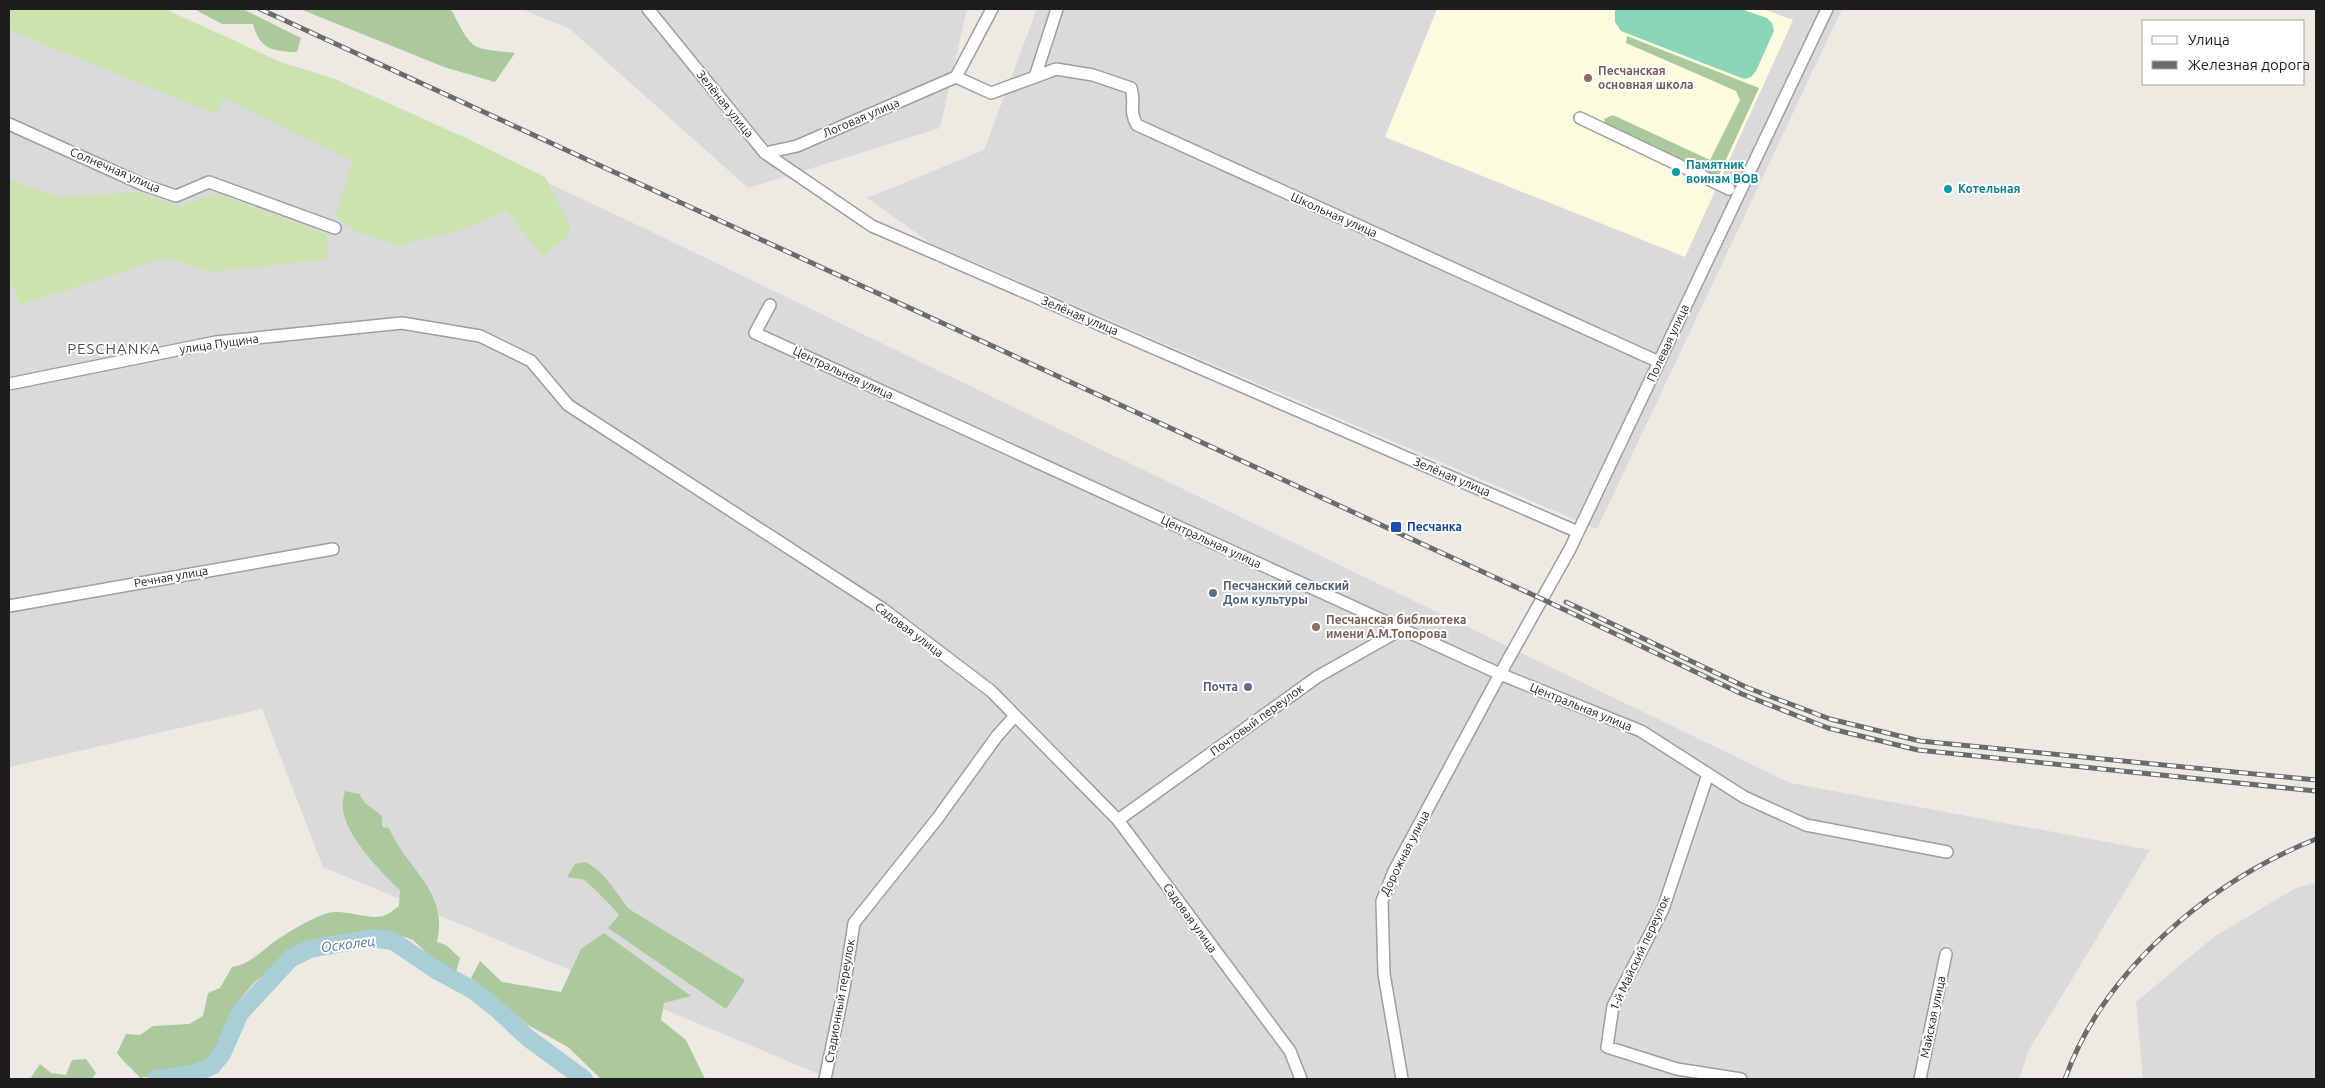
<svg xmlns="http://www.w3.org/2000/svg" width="2325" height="1088" font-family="Ubuntu,sans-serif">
	<rect width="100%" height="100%" fill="#edeae4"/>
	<path fill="#dbdada" d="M9,9L448,136L650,231L1790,783L2150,850L2029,1050L2019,1079H831L323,867L262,709L9,767Z
		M522,9H967L940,128L748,188L570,29Z
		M1037,9H1842L1597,529L932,244L867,198L984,150Z
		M2316,883V1079H2143L2136,1002L2215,936L2296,888Z"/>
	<path fill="#fcfbdf" d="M1437,9H1763L1793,20L1685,257L1385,137Z"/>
	<path fill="#cae3af" d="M9,9H165L281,62L335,79L468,139L545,177L571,227L567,238L543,256L506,211L457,232L397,245L355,231L335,216L353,161L224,98L215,114L9,30Z
		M9,179L58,197L137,192L180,207L215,193L327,234L329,259L212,272L165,258L20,305L9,277Z"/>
	<path fill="#abc99d" d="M194,9H243L301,38L297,52C273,51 260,50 253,24H222Z
		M300,9H447L452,11C473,52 471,48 515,53L495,82L444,67Z
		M1627,36L1759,88L1718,177L1606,125L1604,119L1613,115L1710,160L1740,100L1736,91L1626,43Z
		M345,791L359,794L365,803L382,816V827L389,828C407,870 449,891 437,942L446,945L460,958L456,972L434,960L413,940L390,932H361L310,942L292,952L254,983L237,1003L219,1049L210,1063L199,1070H178L140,1078C133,1069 124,1063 117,1053L126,1034L140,1035L153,1026L189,1024L203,1016L208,993L220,988L232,967C248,964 258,955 271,944C287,933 307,920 325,914C344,907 368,922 386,915C391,913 395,908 399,906L400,890C382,873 343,834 343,807C342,802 344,796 345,791Z
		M586,862C606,873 615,892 629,909L745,980L726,1009L608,928L619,915C615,909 589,883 584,880C579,878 572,878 567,877L575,864Z
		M604,933L691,996L664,1003L661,1020L686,1040L705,1079H601L568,1047L528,1025L471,978L480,961L502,982L561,992L581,949Z
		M86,1059L96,1073L92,1079H30L40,1064L51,1073L66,1075L72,1060Z"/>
	<path fill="#8ad5b6" d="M1615,9H1741L1767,18L1772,23L1774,31L1756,71L1751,77L1744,79L1621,31L1615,22Z"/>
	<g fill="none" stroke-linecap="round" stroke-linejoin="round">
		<path stroke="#a9ced7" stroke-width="18" d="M156,1079L193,1074L212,1066L222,1054L240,1013L291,958L310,949L371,938L393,941L436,970L473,990L498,1010L528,1038L584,1079"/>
		<g stroke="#9e9e9e" stroke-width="14">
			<path id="minor" d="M648,9L765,153L872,226L1578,532
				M956,77L991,93L1035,77L1057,9
				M1035,77L1056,69L1093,75L1131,88C1136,104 1128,109 1137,125L1659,362
				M1580,118L1729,189
				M9,124L144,185L176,196L209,182L335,228
				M765,153L797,146L956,77L992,9
				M770,305L755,333L1500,674L1641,731L1744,797L1806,825L1947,852
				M9,384L216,342L402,323L480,336L531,361L568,405L883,609L991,691L1118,820L1290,1051L1301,1079
				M9,606L333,549
				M1708,774L1663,909L1613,1006L1607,1047L1677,1069L1741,1079
				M1118,820L1317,677L1402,629
				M825,1079L844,988L854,923L937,819L997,736L1014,717
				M1402,1079L1384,974L1382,901L1394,871L1500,674L1570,549L1827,9
				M1920,1079L1946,954"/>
		</g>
		<use href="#minor" stroke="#fff" stroke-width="11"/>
		<g stroke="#6b6b6b" stroke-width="5">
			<path id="rail" d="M260,9L1542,599L1742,694L1828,728L1918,750L2316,791
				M1566,602L1748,688L1830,719L1920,741L2316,780
				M2065,1079C2104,969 2211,881 2316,839"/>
		</g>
		<use href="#rail" stroke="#fff" stroke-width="3" stroke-dasharray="9" stroke-linecap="butt"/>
	</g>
	<g fill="#8d6e63" stroke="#fff" stroke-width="2">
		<circle cx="1588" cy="78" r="5"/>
		<circle cx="1316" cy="627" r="5"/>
	</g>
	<g fill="#0f9aa8" stroke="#fff" stroke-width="2">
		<circle cx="1676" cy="172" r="5"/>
		<circle cx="1948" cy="189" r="5"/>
	</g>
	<rect fill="#1a4fb4" stroke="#fff" stroke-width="2" x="1390" y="521" width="12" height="12" rx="2.5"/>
	<g fill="#5c6f8a" stroke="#fff" stroke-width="2">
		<circle cx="1213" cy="593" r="5"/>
		<circle cx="1248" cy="687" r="5"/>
	</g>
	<g text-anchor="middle" stroke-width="4" stroke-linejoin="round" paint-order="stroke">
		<g font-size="12" font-weight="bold" fill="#785e54" stroke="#fff" text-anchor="start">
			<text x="1598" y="75">Песчанская<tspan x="1598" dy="14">основная школа</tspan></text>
			<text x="1326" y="624">Песчанская библиотека<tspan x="1326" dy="14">имени А.М.Топорова</tspan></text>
		</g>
		<g font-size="12" fill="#1d1d1d" stroke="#fff">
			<text transform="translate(725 104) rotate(51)" y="4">Зелёная улица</text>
			<text transform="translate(861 118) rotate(-23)" y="4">Логовая улица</text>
			<text transform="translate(115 170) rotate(23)" y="4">Солнечная улица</text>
			<text transform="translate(1334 215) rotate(24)" y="4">Школьная улица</text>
			<text transform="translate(1080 316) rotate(23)" y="4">Зелёная улица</text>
			<text transform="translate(1668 343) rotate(-65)" y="4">Полевая улица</text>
			<text transform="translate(219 344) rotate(-8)" y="4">улица Пущина</text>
			<text transform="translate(843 373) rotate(25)" y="4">Центральная улица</text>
			<text transform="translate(1452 477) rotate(23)" y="4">Зелёная улица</text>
			<text transform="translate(1211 542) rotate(25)" y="4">Центральная улица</text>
			<text transform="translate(171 577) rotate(-10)" y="4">Речная улица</text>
			<text transform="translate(909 630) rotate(37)" y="4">Садовая улица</text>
			<text transform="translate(1581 707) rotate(22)" y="4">Центральная улица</text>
			<text transform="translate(1257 720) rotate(-36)" y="4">Почтовый переулок</text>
			<text transform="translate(1405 853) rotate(-63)" y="4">Дорожная улица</text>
			<text transform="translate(1190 918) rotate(54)" y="4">Садовая улица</text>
			<text transform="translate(1640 953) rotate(-65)" y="4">1-й Майский переулок</text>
			<text transform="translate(840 1001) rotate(-80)" y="4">Стадионный переулок</text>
			<text transform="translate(1933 1017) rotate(-78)" y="4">Майская улица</text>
		</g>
		<g font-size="12" font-weight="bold" fill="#0d838f" stroke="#fff" text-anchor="start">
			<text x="1686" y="169">Памятник<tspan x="1686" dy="14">воинам ВОВ</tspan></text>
			<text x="1958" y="193">Котельная</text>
		</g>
		<g font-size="12" font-weight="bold" fill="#164399" stroke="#fff" text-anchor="start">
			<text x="1407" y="531">Песчанка</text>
		</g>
		<g font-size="12" font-weight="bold" fill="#4e5e75" stroke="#fff" text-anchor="start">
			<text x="1223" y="590">Песчанский сельский<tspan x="1223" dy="14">Дом культуры</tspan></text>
			<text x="1238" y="691" text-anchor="end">Почта</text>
		</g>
		<g font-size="14" font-style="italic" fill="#50789c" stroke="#fff">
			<text transform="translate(348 944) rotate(-7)" y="5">Осколец</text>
		</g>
		<g font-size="15" letter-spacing="1" fill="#505050" stroke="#fff">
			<text x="114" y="354">PESCHANKA</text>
		</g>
	</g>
	<rect width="2325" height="1088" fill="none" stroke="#1d1d1d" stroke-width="20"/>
	<rect x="2142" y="20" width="162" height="65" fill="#ffffff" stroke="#a5a5a5"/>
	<rect x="2152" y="36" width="25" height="8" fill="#ffffff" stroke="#a5a5a5"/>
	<text x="2188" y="45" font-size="15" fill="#1d1d1d">Улица</text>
	<rect x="2152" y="61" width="25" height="8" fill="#6b6b6b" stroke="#a5a5a5"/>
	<text x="2188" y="70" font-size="15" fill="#1d1d1d">Железная дорога</text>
</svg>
